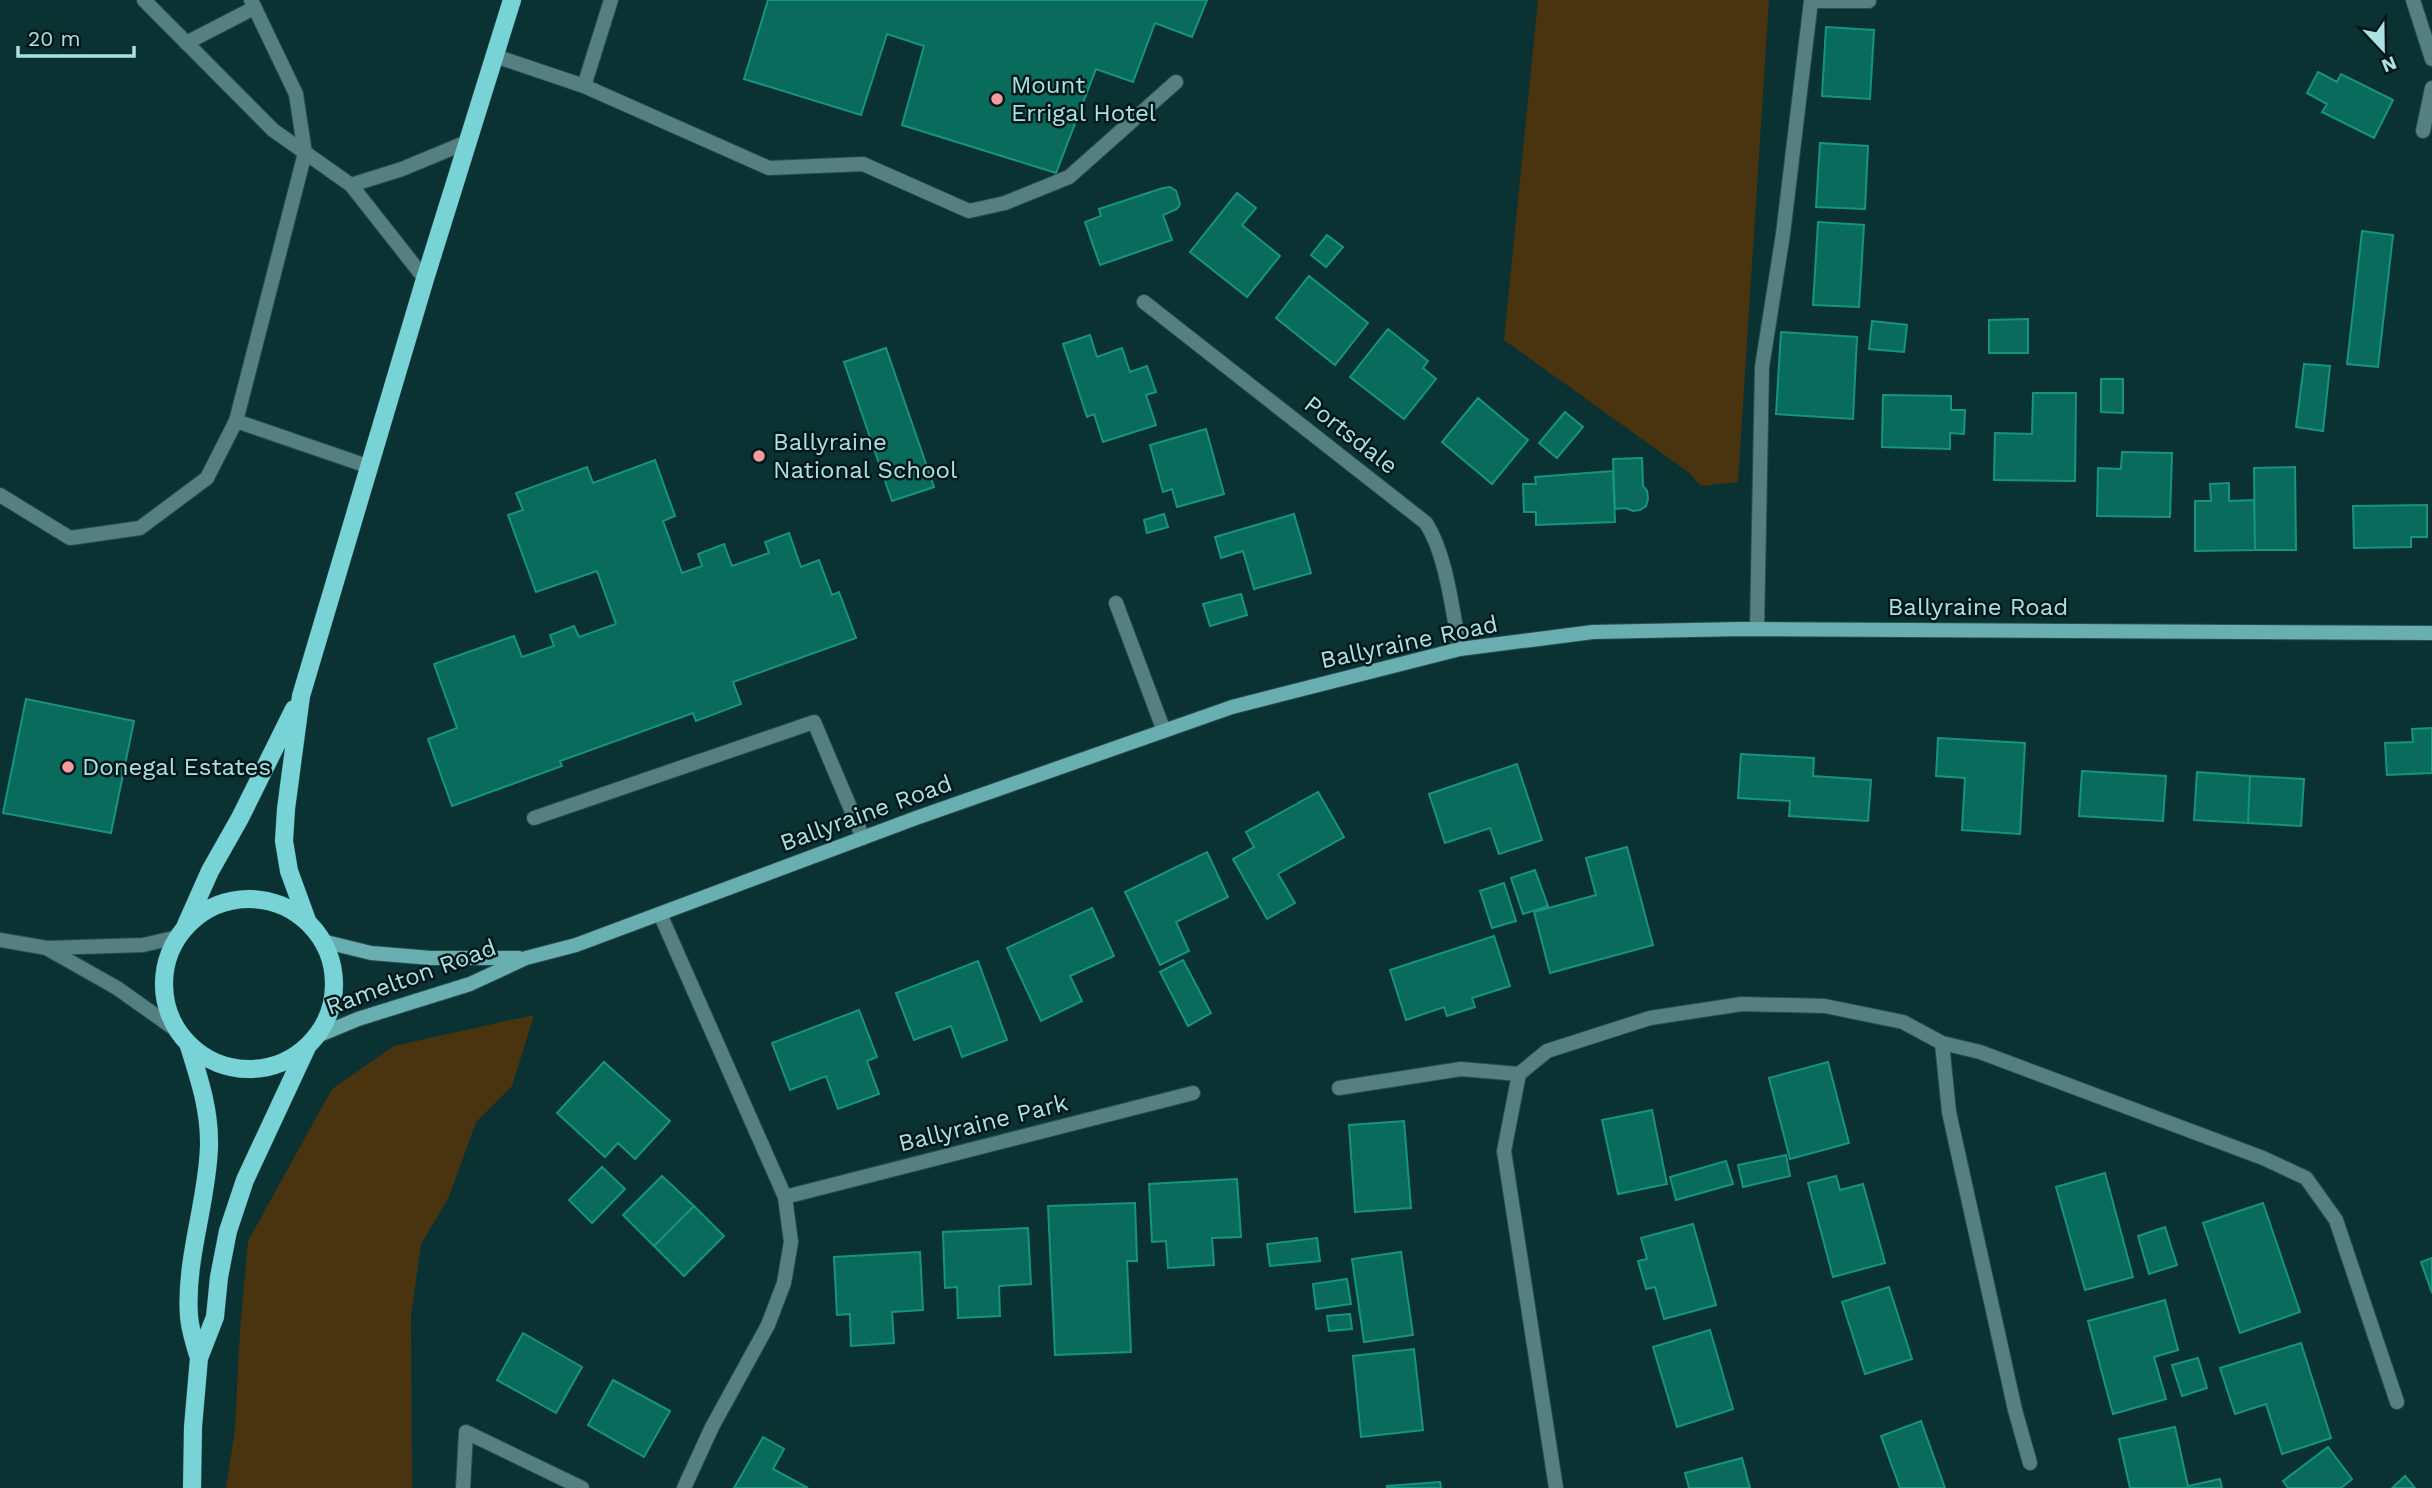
<svg xmlns="http://www.w3.org/2000/svg" width="2432" height="1488" font-family="'Work Sans',sans-serif">
	<rect width="100%" height="100%" fill="#0b3233"/>
	<path fill="#49340f" d="M1538,0H1769L1738,482L1701,486L1688,472L1504,340Z
		M534,1015L512,1086L476,1122L449,1197L421,1244L411,1316L412,1488H226L235,1429L240,1331L248,1241L332,1089L394,1046Z"/>
	<path fill="#086b5c" stroke="#159480" stroke-width="2" d="M768,0H1207L1192,37L1155,23L1133,82L1096,69L1056,173L902,125L924,46L887,34L861,115L744,79Z
		M1826,27L1874,30L1870,99L1822,96Z
		M2318,72L2337,82L2341,74L2393,100L2374,138L2322,112L2327,104L2307,93Z
		M1820,143L1868,146L1865,209L1816,207Z
		M1170,187L1176,191L1180,204L1177,209L1163,215L1172,240L1100,265L1085,222L1101,216L1099,209L1163,188Z
		M1237,193L1256,208L1242,225L1280,256L1247,297L1190,252Z
		M1818,222L1864,225L1859,307L1813,305Z
		M2362,231L2393,235L2378,367L2347,364Z
		M1327,235L1343,247L1326,267L1311,255Z
		M1309,276L1368,323L1335,365L1276,318Z
		M2028,319V353H1989V320Z
		M1872,321L1907,325L1904,352L1869,349Z
		M1388,329L1428,361L1423,368L1436,379L1404,419L1350,377Z
		M1781,332L1857,337L1853,419L1776,414Z
		M1090,335L1097,357L1122,348L1130,372L1147,366L1156,392L1146,395L1156,425L1103,442L1094,414L1087,417L1063,344Z
		M886,348L934,487L892,501L844,362Z
		M2304,364L2330,366L2323,431L2296,427Z
		M2101,379H2123V413L2101,412Z
		M2033,393H2076L2075,481L1994,480L1995,433L2032,434Z
		M1883,395L1951,396V410H1965L1964,434L1950,433V449L1882,447Z
		M1478,398L1528,440L1492,484L1442,442Z
		M1565,412L1583,427L1557,458L1539,443Z
		M1206,429L1224,494L1177,507L1172,489L1163,492L1150,445Z
		M2122,452L2172,453L2170,517L2097,516L2098,468L2121,469Z
		M1642,458L1643,486L1647,491L1648,499L1646,506L1640,510L1633,511L1626,508L1615,509L1613,459Z
		M655,460L675,516L663,521L682,573L702,566L698,554L724,544L732,566L769,553L765,542L789,533L801,567L819,560L832,595L839,592L856,638L733,682L741,704L696,721L693,713L560,761L562,766L452,806L428,739L457,728L434,664L514,636L522,657L554,646L550,635L574,626L579,637L616,624L597,571L536,592L508,515L523,510L516,493L587,467L593,483Z
		M2295,467L2296,550H2255L2254,468Z
		M1613,471L1615,522L1536,525V512H1524L1523,484H1536L1535,477Z
		M2229,483V501L2254,500L2255,550L2195,551V501H2211L2210,484Z
		M2427,505V537H2411V547L2354,548L2353,506Z
		M1164,514L1168,527L1147,533L1144,520Z
		M1294,514L1311,573L1254,589L1243,551L1221,558L1215,537Z
		M1241,594L1247,615L1210,626L1203,604Z
		M26,699L134,721L111,833L3,813Z
		M2432,728V773L2387,775L2385,743L2413,742L2412,729Z
		M1938,738L2025,743L2020,834L1962,830L1965,778L1936,776Z
		M1741,754L1814,758L1813,776L1871,780L1868,821L1789,816L1790,801L1738,798Z
		M1517,764L1542,840L1499,854L1490,828L1445,843L1429,794Z
		M2082,771L2166,776L2163,821L2079,816Z
		M2197,772L2250,776L2248,823L2194,820Z
		M2250,776L2304,779L2301,826L2248,823Z
		M1318,792L1344,837L1278,874L1295,903L1267,919L1233,859L1254,847L1246,832Z
		M1627,847L1653,945L1550,973L1534,912L1596,895L1586,858Z
		M1207,852L1228,897L1176,922L1189,951L1160,965L1125,892Z
		M1535,870L1548,906L1523,914L1511,878Z
		M1504,883L1516,921L1492,928L1480,891Z
		M1092,908L1114,956L1070,976L1082,1001L1041,1021L1007,948Z
		M1494,936L1510,986L1472,998L1475,1007L1447,1016L1444,1007L1406,1020L1390,970Z
		M1183,960L1211,1013L1188,1026L1160,972Z
		M978,961L1007,1040L962,1057L951,1026L914,1040L896,993Z
		M859,1010L877,1057L867,1061L879,1094L838,1109L826,1076L790,1090L772,1043Z
		M604,1062L670,1121L635,1159L618,1143L605,1157L557,1113Z
		M1828,1062L1849,1143L1790,1159L1769,1078Z
		M1652,1110L1667,1184L1618,1194L1602,1120Z
		M1404,1121L1411,1208L1355,1212L1349,1125Z
		M1786,1155L1790,1176L1743,1187L1738,1165Z
		M1726,1161L1733,1184L1676,1200L1670,1177Z
		M602,1167L625,1189L592,1223L569,1200Z
		M2105,1173L2133,1277L2085,1290L2056,1187Z
		M662,1176L694,1206L654,1246L623,1215Z
		M1836,1176L1840,1190L1863,1184L1885,1263L1833,1277L1808,1183Z
		M1237,1179L1241,1237L1212,1238L1214,1265L1168,1268L1166,1241L1152,1242L1149,1184Z
		M1135,1203L1137,1261H1127L1131,1352L1055,1355L1048,1206Z
		M2263,1203L2300,1312L2240,1333L2203,1223Z
		M694,1206L724,1236L684,1276L654,1246Z
		M1693,1224L1716,1305L1664,1319L1655,1287L1646,1289L1638,1261L1647,1259L1641,1238Z
		M2165,1227L2177,1265L2149,1274L2138,1236Z
		M1028,1228L1031,1284L999,1286L1000,1316L958,1318L957,1287L945,1288L943,1232Z
		M1317,1238L1320,1261L1270,1266L1267,1244Z
		M920,1252L923,1310L892,1312L894,1343L851,1346L850,1314L837,1315L834,1257Z
		M1401,1252L1413,1335L1364,1342L1352,1259Z
		M2432,1258V1293L2421,1262Z
		M1347,1279L1351,1304L1316,1309L1313,1284Z
		M1889,1287L1912,1359L1865,1374L1842,1302Z
		M2165,1300L2178,1350L2154,1357L2166,1399L2113,1414L2088,1321Z
		M1350,1314L1352,1329L1329,1331L1327,1316Z
		M1710,1330L1733,1409L1677,1427L1653,1347Z
		M523,1333L582,1367L556,1413L497,1380Z
		M2301,1343L2331,1438L2282,1454L2266,1404L2235,1414L2220,1368Z
		M1414,1349L1423,1430L1361,1437L1353,1356Z
		M2198,1358L2207,1388L2182,1396L2172,1365Z
		M613,1380L670,1411L644,1457L588,1425Z
		M1921,1421L1945,1488H1900L1881,1436Z
		M2175,1427L2188,1486L2220,1479L2222,1488H2130L2119,1439Z
		M763,1437L784,1449L773,1469L808,1488H734Z
		M2328,1447L2352,1479L2341,1488H2288L2283,1481Z
		M1742,1458L1750,1488H1689L1685,1473Z
		M2405,1476L2415,1488H2392Z
		M1440,1482L1441,1488H1387V1486Z"/>
	<g fill="none" stroke-linecap="round" stroke-linejoin="round">
		<g stroke="#254e4f" stroke-width="16">
			<path id="lane" d="M144,0L273,130L351,185L425,279
				M251,0L296,94L305,153L236,421L370,467
				M2413,0L2432,59
				M186,43L254,8
				M495,56L584,86L769,168L863,164L969,211L1005,203L1069,177L1176,82
				M584,86L611,0
				M2423,131L2432,88
				M351,185L402,169L467,142
				M0,495L70,538L140,528L207,478L236,421
				M1116,603L1164,731
				M1757,629L1762,367L1783,234L1811,1H1869
				M534,818L814,722L863,838
				M0,940L47,948L143,945L178,937
				M48,949L117,988L179,1032"/>
		</g>
		<g stroke="#254e4f" stroke-width="16">
			<path id="street" d="M1144,302L1426,523C1447,556 1452,611 1460,649
				M660,914L785,1197L791,1242L784,1283L768,1325L712,1427L684,1488
				M1942,1043L1949,1112L2015,1410L2030,1463
				M1339,1088L1461,1069L1519,1074
				M785,1197L1193,1093
				M463,1488L466,1432L582,1488
				M1556,1488L1504,1151L1519,1074L1547,1051L1650,1018L1742,1004L1825,1006L1903,1022L1942,1043L1980,1052L2263,1158L2306,1178L2336,1220L2397,1402"/>
		</g>
		<g stroke="#254e4f" stroke-width="16">
			<path id="secondary" d="M322,941L371,953L431,958H519
				M317,1036L358,1019L470,984L526,958L576,945L916,818L1232,707L1460,649L1593,632L1741,629L2432,633"/>
		</g>
		<g stroke="#254e4f" stroke-width="19">
			<path id="primary" d="M164 984a85 85 0 1 1 170 0a85 85 0 1 1-170 0Z
				M308,923L289,871L284,841L286,809L301,696L425,279L512,0
				M186,925L210,871L240,818L294,709
				M188,1043C199,1078 210,1110 209,1147C207,1204 185,1259 189,1316C190,1330 195,1345 199,1358
				M192,1488L193,1427L199,1358L215,1317L219,1277L228,1231L245,1180L307,1047"/>
		</g>
		<use href="#lane" stroke="#557f80" stroke-width="14"/>
		<use href="#street" stroke="#557f80" stroke-width="14"/>
		<use href="#secondary" stroke="#69aeb0" stroke-width="14"/>
		<use href="#primary" stroke="#78d3d6" stroke-width="18"/>
	</g>
	<g fill="#f59b9d" stroke="#001819" stroke-width="2.5">
		<circle cx="997" cy="99" r="7"/>
		<circle cx="759" cy="456" r="7"/>
		<circle cx="68" cy="767" r="7"/>
	</g>
	<g text-anchor="middle" stroke-width="5" stroke-linejoin="round" paint-order="stroke">
		<g font-size="24" fill="#ade0e2" stroke="#001819" text-anchor="start">
			<text x="1011" y="93">Mount<tspan x="1011" dy="28">Errigal Hotel</tspan></text>
			<text x="773" y="450">Ballyraine<tspan x="773" dy="28">National School</tspan></text>
			<text x="82" y="775">Donegal Estates</text>
		</g>
		<g font-size="24" fill="#ade0e2" stroke="#001819">
			<text transform="translate(1351 435) rotate(38)" y="8">Portsdale</text>
			<text x="1978" y="615">Ballyraine Road</text>
			<text transform="translate(1409 642) rotate(-12)" y="8">Ballyraine Road</text>
			<text transform="translate(866 813) rotate(-20)" y="8">Ballyraine Road</text>
			<text transform="translate(411 977) rotate(-20)" y="8">Ramelton Road</text>
			<text transform="translate(983 1123) rotate(-14)" y="8">Ballyraine Park</text>
		</g>
	</g>
	<g transform="translate(2383 49) rotate(158)" stroke="#001819" stroke-width="5" paint-order="stroke">
	<path d="M0-5L12 26L0 18L-12 26Z" fill="#ade0e2"/>
	<text y="-10" font-size="19" font-weight="bold" text-anchor="middle" fill="#ade0e2">N</text>
	</g>
	<path d="M18 46v10h116v-10" fill="none" stroke="#ade0e2" stroke-width="3.5"/>
	<text x="28" y="46" font-size="21" fill="#ade0e2" stroke="#001819" stroke-width="5" paint-order="stroke">20 m</text>
</svg>
